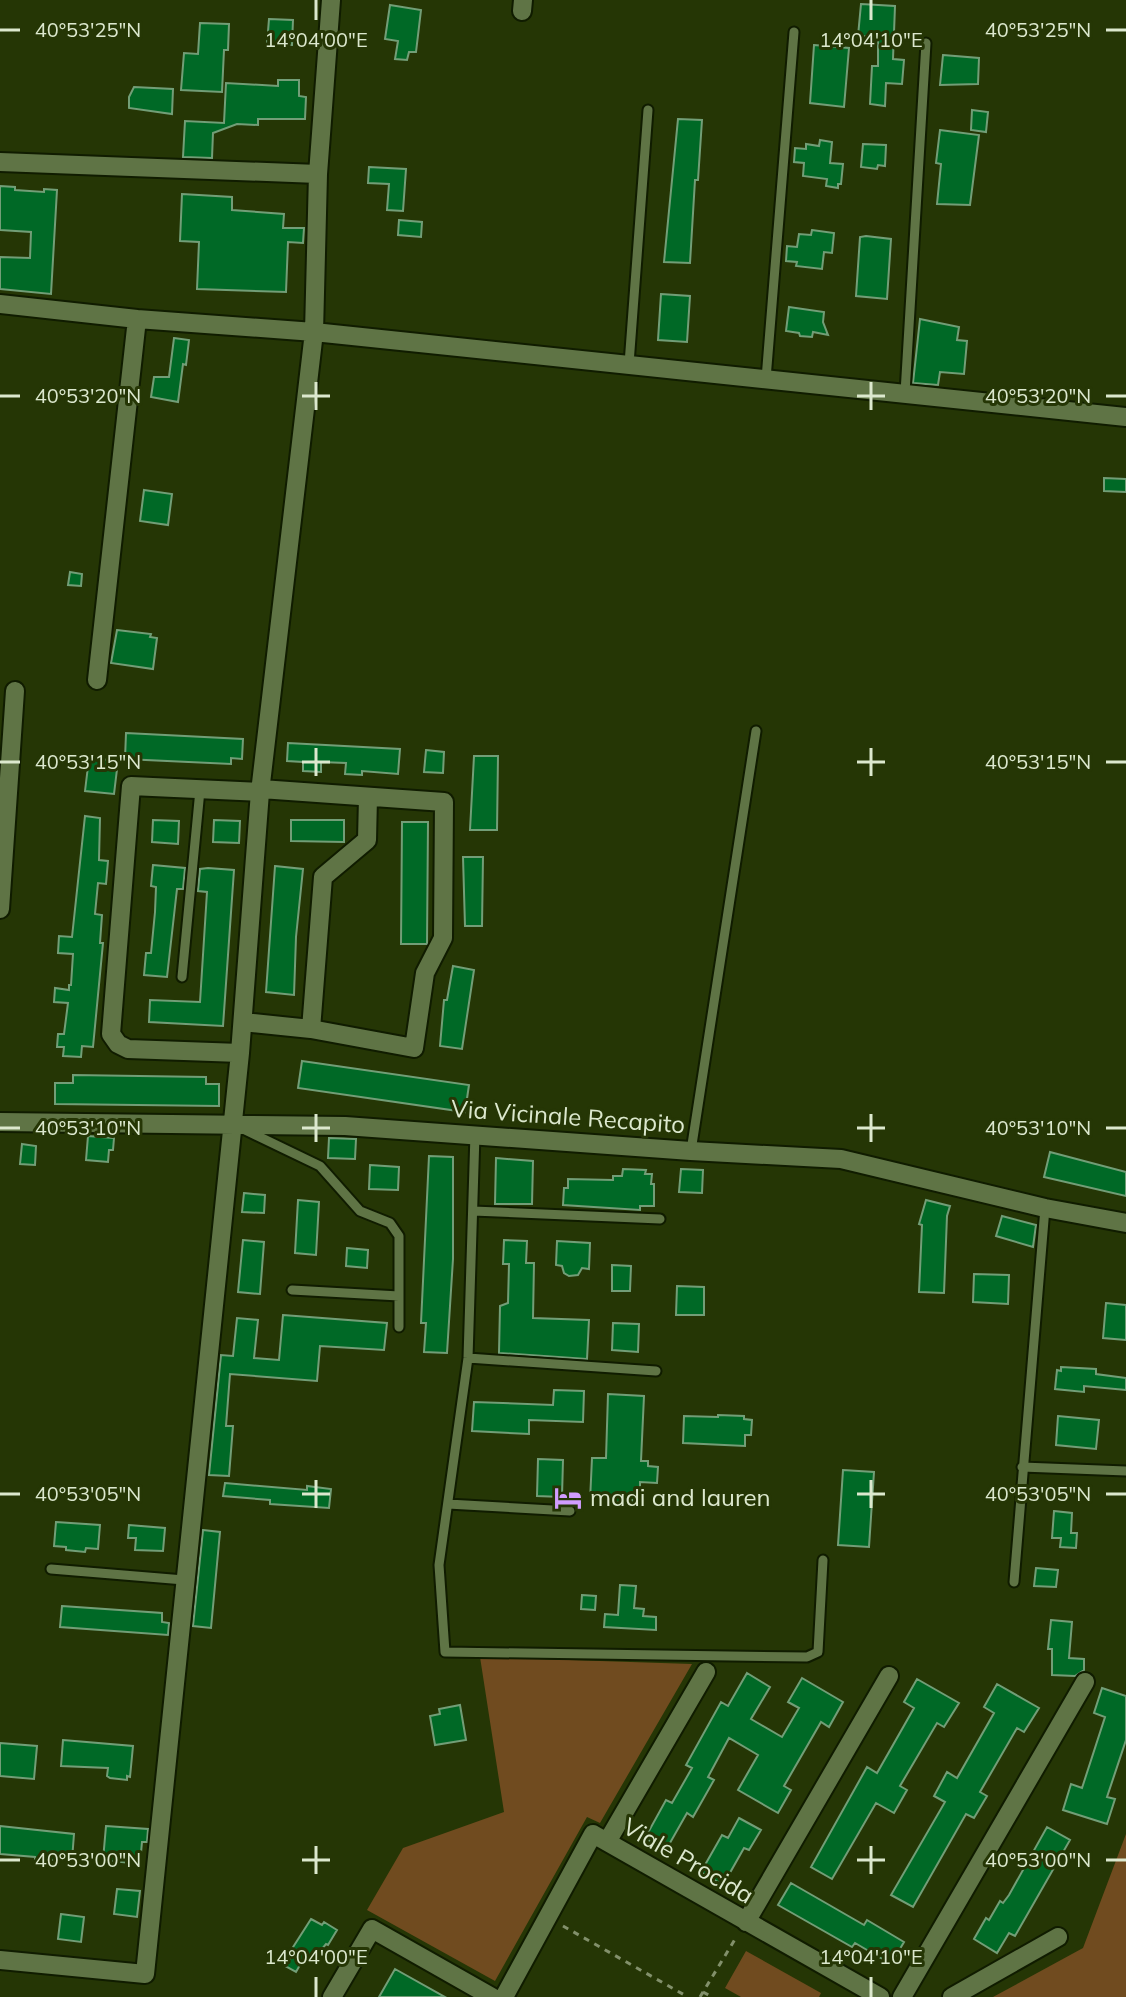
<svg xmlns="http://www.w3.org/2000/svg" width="1126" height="1997" font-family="Mulish,sans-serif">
	<rect width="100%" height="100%" fill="#253605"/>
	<path fill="#704b1f" d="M480,1657L692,1664L600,1823L587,1817L495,1981L367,1910L403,1848L504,1812Z
		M1126,1834V1997H993L1083,1948Z
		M746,1951L821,1993L819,1997H741L725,1988Z"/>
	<path fill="#006926" stroke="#729e77" stroke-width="2" d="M861,4L895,6L893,59L904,60L902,84L886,83L885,106L870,104L872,66H878V37L858,36Z
		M390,5L421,10L416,52H409L407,60L395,59L398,41L385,39Z
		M269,19L293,20L292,45L267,44Z
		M200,23L229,24L228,50H224L222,92L181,90L184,53L198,54Z
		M814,45L849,48L844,107L810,103Z
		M943,55L979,58L978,84L940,85Z
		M278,80H299V96L306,97L305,119H258V125L237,124L213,133L212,158L183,157L185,121L224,123L226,83L278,86Z
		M134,87L173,89L172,114L129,108V97Z
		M972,110L988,112L986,132L971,130Z
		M678,119L702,120L698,180H695L690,263L664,262Z
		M940,130L979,135L970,205L937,204L941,164L936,163Z
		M820,140L832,142L830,163L843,164L841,184H838V188L826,186L827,179L803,176L804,163L794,162L795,148L806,149V144L819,146Z
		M863,144L886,145L885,166L878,165L877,169L861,167Z
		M369,167L406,169L403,211L387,210L389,184L368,183Z
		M0,186L15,187V190L44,192V189L57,190L51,294L0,289V257L30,258L31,232L0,230Z
		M182,194L232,197V210L284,214L283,228H304L303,243L288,242L286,292L197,289L199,242L180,241Z
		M399,220L422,222L421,237L398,235Z
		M812,230L834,233L832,253L824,252L822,269L796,266L797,262L786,261L787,246L797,247L799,234L811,235Z
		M866,236L891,239L887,299L856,296L860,237Z
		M661,294L690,296L687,342L658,340Z
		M789,307L824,312L823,322L828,335L813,332L812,337L800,336L799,333L786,331Z
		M920,319L959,327L957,340L967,341L964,374L940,372L938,385L913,383Z
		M174,338L189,340L186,365L183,364L178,402L151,397L154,377H169Z
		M1104,478L1126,479V492L1104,491Z
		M144,490L172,494L168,525L140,521Z
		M70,572L82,574L81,586L68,585Z
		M117,630L151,634L150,637L157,638L153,669L111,663Z
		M126,733L243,739L242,759L231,758V764L125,759Z
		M288,743L400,749L398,774L362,771V775L345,774L346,763L321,762V772L303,771V762L287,761Z
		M426,750L444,752L443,773L424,772Z
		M474,756H498L497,830H470Z
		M89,758L118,761L114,794L85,791Z
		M85,816L100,818L99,860L108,861L106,884L98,883L95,914L102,915L100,943H103L93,1047L82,1046L81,1057L63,1056L64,1047H57L58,1034H64L68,1003L54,1002L55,988L69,990V985H71L73,954L58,953L59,936L72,937Z
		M153,820L179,821L178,844L152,842Z
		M214,820L240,821L239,843L213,842Z
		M291,820H344V842L291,841Z
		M402,822H428L427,944H401Z
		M463,857H483L482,926H465Z
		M153,865L185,868L183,889H177L167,977L144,975L146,953H151L155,912L156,887L151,886Z
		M275,866L303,869L296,937L294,995L266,992Z
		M208,868L234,870L223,1026L149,1022L150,1000L200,1002L207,892L198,891L200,869Z
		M453,966L474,970L462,1049L440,1046L444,1000H447Z
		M302,1061L469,1085L465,1112L298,1088Z
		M73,1075L206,1077V1084H219V1106L55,1104V1083H73Z
		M88,1136L114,1138L113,1150H109L108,1162L86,1160Z
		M329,1138L356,1139L355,1159L328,1158Z
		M22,1144L36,1146L35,1165L20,1164Z
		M1050,1152L1126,1172V1196L1044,1177Z
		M429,1156L453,1157V1259L447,1353L424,1352L426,1323H421Z
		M496,1158L533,1161L532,1204H495Z
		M370,1165L399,1167L398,1190L369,1189Z
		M623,1169L646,1170L645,1174H652L651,1184H654V1206H640V1210L563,1205L564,1188H568V1179L613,1180V1176H622Z
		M681,1169L703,1170L702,1193L679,1192Z
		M244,1193L265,1195L264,1213L242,1212Z
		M298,1200L319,1202L316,1255L295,1253Z
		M926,1200L950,1206L947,1216L944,1293L919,1292L922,1225L919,1224Z
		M1002,1216L1036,1225L1033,1247L996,1236Z
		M243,1240L264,1242L260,1294L238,1292Z
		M504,1240L527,1241L526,1263H534L533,1318L589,1320L587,1359L499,1353L500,1306L508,1303L509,1264H503Z
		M557,1241L590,1243L589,1269L582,1268L578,1275L569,1276L564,1273L562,1266L556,1265Z
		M347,1248L368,1250L367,1268L346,1266Z
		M612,1265L631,1266L630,1291H612Z
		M974,1274L1009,1275L1008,1304L973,1302Z
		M677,1286L704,1287V1315H676Z
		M1106,1303L1126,1305V1340L1103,1338Z
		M283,1315L387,1323L384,1350L320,1346L317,1381L230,1374L226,1426H233L229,1476L209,1475L221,1355L233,1356L237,1318L258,1320L254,1358L279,1360Z
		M613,1323L639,1324L638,1352L612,1350Z
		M1061,1367L1096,1369V1374L1126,1378V1390L1084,1386V1392L1055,1389L1057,1370L1061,1371Z
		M554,1390L584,1391L583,1422L529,1420V1434L472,1431L474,1402L553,1405Z
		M608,1394L644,1396L641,1461H648V1466L658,1467L657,1483L640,1482V1500H632L631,1506H619V1502L590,1501L592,1458H606Z
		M718,1415L744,1416V1419L752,1420L751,1435H745V1446L683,1443L684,1416L718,1417Z
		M1058,1416L1099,1420L1096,1449L1056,1445Z
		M538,1459L563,1460L562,1497L537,1496Z
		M843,1470L874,1472L869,1547L838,1545Z
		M225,1483L307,1490V1486L331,1489L329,1508L270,1504V1500L223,1496Z
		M1054,1511L1072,1513L1071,1533H1077L1076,1548L1060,1547L1061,1538H1052Z
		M56,1522L100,1525L98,1549L86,1548L85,1552L66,1550V1547L54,1546Z
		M129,1525L165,1528L163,1551L135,1550L136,1538H128Z
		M203,1530L220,1532L211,1628L193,1626Z
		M1036,1568L1058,1570L1056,1587L1034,1586Z
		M620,1585L636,1586L634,1608L644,1609L643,1616L656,1617V1630L604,1627L605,1614L618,1615Z
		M582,1595L596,1596L595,1610L581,1609Z
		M62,1606L162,1613V1622L169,1623L168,1635L60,1627Z
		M1051,1620L1072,1622L1069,1658L1084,1659V1670L1075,1676L1052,1675V1649H1048Z
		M747,1673L770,1687L751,1719L782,1737L799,1708L788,1702L802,1678L843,1702L829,1727L821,1722L784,1786L791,1790L778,1813L738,1790L758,1755L729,1738L708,1777L714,1780L693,1817L687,1813L666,1850L645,1838L666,1800L672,1803L692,1768L686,1765L721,1702L728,1706Z
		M917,1679L959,1703L944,1727L937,1723L900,1786L907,1790L894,1813L876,1803L832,1879L811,1867L867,1767L877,1773L914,1708L904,1702Z
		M997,1684L1039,1708L1024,1732L1017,1728L980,1792L987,1796L974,1818L966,1814L913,1907L891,1895L945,1802L934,1796L947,1772L957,1778L994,1713L984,1707Z
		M1102,1688L1126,1696V1740L1107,1797L1115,1799L1107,1824L1063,1810L1071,1784L1082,1788L1105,1717L1094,1713Z
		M460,1705L466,1740L435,1745L430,1716L440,1714L439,1709Z
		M63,1740L133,1746L130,1777L127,1776V1780L110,1778L107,1776L108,1768L61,1766Z
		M0,1743L37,1746L34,1779L0,1776Z
		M739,1818L761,1830L749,1850L744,1848L723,1885L701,1872L722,1835L728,1838Z
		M0,1826L74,1834L72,1860H35V1857L0,1854Z
		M106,1826L148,1829L147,1842H142L140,1864L103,1860Z
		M1047,1827L1070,1840L1015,1936L1009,1933L997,1953L974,1939L986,1918L989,1920L1000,1901L1003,1903L1009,1895Z
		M791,1883L864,1925L867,1920L904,1942L891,1964L855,1943L852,1947L778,1905Z
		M117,1889L140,1891L137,1917L114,1914Z
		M61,1914L84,1917L81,1942L58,1939Z
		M311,1919L322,1925L324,1922L337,1930L328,1945L326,1944L313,1960L305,1956L296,1972L285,1966L291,1957L288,1955Z
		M395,1969L445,1997H379Z"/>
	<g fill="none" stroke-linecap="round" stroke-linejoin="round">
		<g stroke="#101c00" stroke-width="13">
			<path id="lane" d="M629,364L648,110
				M766,379L794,32
				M905,393L926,43
				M182,977L200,790
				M243,1129L320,1166L360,1211L390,1223L399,1236V1327
				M475,1134L468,1358L439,1565L445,1652L807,1657L818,1652L823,1560
				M691,1151L756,731
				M473,1211L660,1219
				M292,1290L399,1296
				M468,1358L656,1371
				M1022,1467L1126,1471
				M448,1504L570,1511
				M51,1569L184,1580
				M1014,1582L1045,1208"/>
		</g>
		<g stroke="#101c00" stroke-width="22">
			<path id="street" d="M522,11L523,0
				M0,162L318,174
				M0,304L137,319L314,332L1126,417
				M97,680L137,319
				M0,909L15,691
				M243,1022L311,1029L414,1048L425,973L443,938L444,802L261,789
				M311,1029L323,877L367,840L368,797
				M240,1053L128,1049L118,1044L111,1034L131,786L260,792
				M0,1122L345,1126L691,1151L841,1159L1045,1208L1126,1223
				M607,1842L706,1672
				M746,1922L889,1676
				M0,1960L145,1974L240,1053L260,792L314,332L318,174L331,0
				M332,1997L372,1929L492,1997
				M504,1997L593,1834L880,1997
				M902,1997L1085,1682
				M952,1997L1058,1937"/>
		</g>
		<path stroke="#82906b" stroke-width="3" stroke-dasharray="6 6" stroke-linecap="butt" d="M563,1926L688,1997
			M703,1992L712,1997
			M700,1997L737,1936"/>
		<use href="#lane" stroke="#5f7445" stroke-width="9"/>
		<use href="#street" stroke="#5f7445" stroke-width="18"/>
	</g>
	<path fill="none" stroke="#dce8ce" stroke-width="3" d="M316,0V20M871,0V20M0,30H20M1106,30H1126M316,382V410M871,382V410M0,396H20M302,396H330M857,396H885M1106,396H1126M316,748V776M871,748V776M0,762H20M302,762H330M857,762H885M1106,762H1126M316,1114V1142M871,1114V1142M0,1128H20M302,1128H330M857,1128H885M1106,1128H1126M316,1480V1508M871,1480V1508M0,1494H20M302,1494H330M857,1494H885M1106,1494H1126M316,1846V1874M871,1846V1874M0,1860H20M302,1860H330M857,1860H885M1106,1860H1126M316,1977V1997M871,1977V1997"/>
	<defs>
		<g id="hotel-bare" transform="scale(2.16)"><path d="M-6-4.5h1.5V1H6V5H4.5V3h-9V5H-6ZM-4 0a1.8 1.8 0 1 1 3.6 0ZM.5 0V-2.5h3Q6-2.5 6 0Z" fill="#d19dfe" stroke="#253605" stroke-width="2.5" paint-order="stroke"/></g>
	</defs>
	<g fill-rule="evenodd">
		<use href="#hotel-bare" x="568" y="1498"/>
	</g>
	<g text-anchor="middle" stroke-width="6" stroke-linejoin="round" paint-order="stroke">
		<g font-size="24" fill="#dce8ce" stroke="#253605">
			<text transform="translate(568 1117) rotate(4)" y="8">Via Vicinale Recapito</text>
			<text transform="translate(688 1861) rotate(30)" y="8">Viale Procida</text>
		</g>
		<g font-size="24" fill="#dce8ce" stroke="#253605" text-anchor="start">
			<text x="590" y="1506">madi and lauren</text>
		</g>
	</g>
	<g font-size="20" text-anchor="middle" fill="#dce8ce" stroke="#253605" stroke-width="6" stroke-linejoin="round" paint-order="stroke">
		<text x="88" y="37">40°53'25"N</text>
		<text x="1038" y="37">40°53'25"N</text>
		<text x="316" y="47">14°04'00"E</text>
		<text x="871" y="47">14°04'10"E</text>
		<text x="88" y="403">40°53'20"N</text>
		<text x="1038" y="403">40°53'20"N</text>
		<text x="88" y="769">40°53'15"N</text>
		<text x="1038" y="769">40°53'15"N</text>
		<text x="88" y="1135">40°53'10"N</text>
		<text x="1038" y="1135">40°53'10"N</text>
		<text x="88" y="1501">40°53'05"N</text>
		<text x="1038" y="1501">40°53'05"N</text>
		<text x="88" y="1867">40°53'00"N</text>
		<text x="1038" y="1867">40°53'00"N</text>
		<text x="316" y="1964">14°04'00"E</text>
		<text x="871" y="1964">14°04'10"E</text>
	</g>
</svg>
